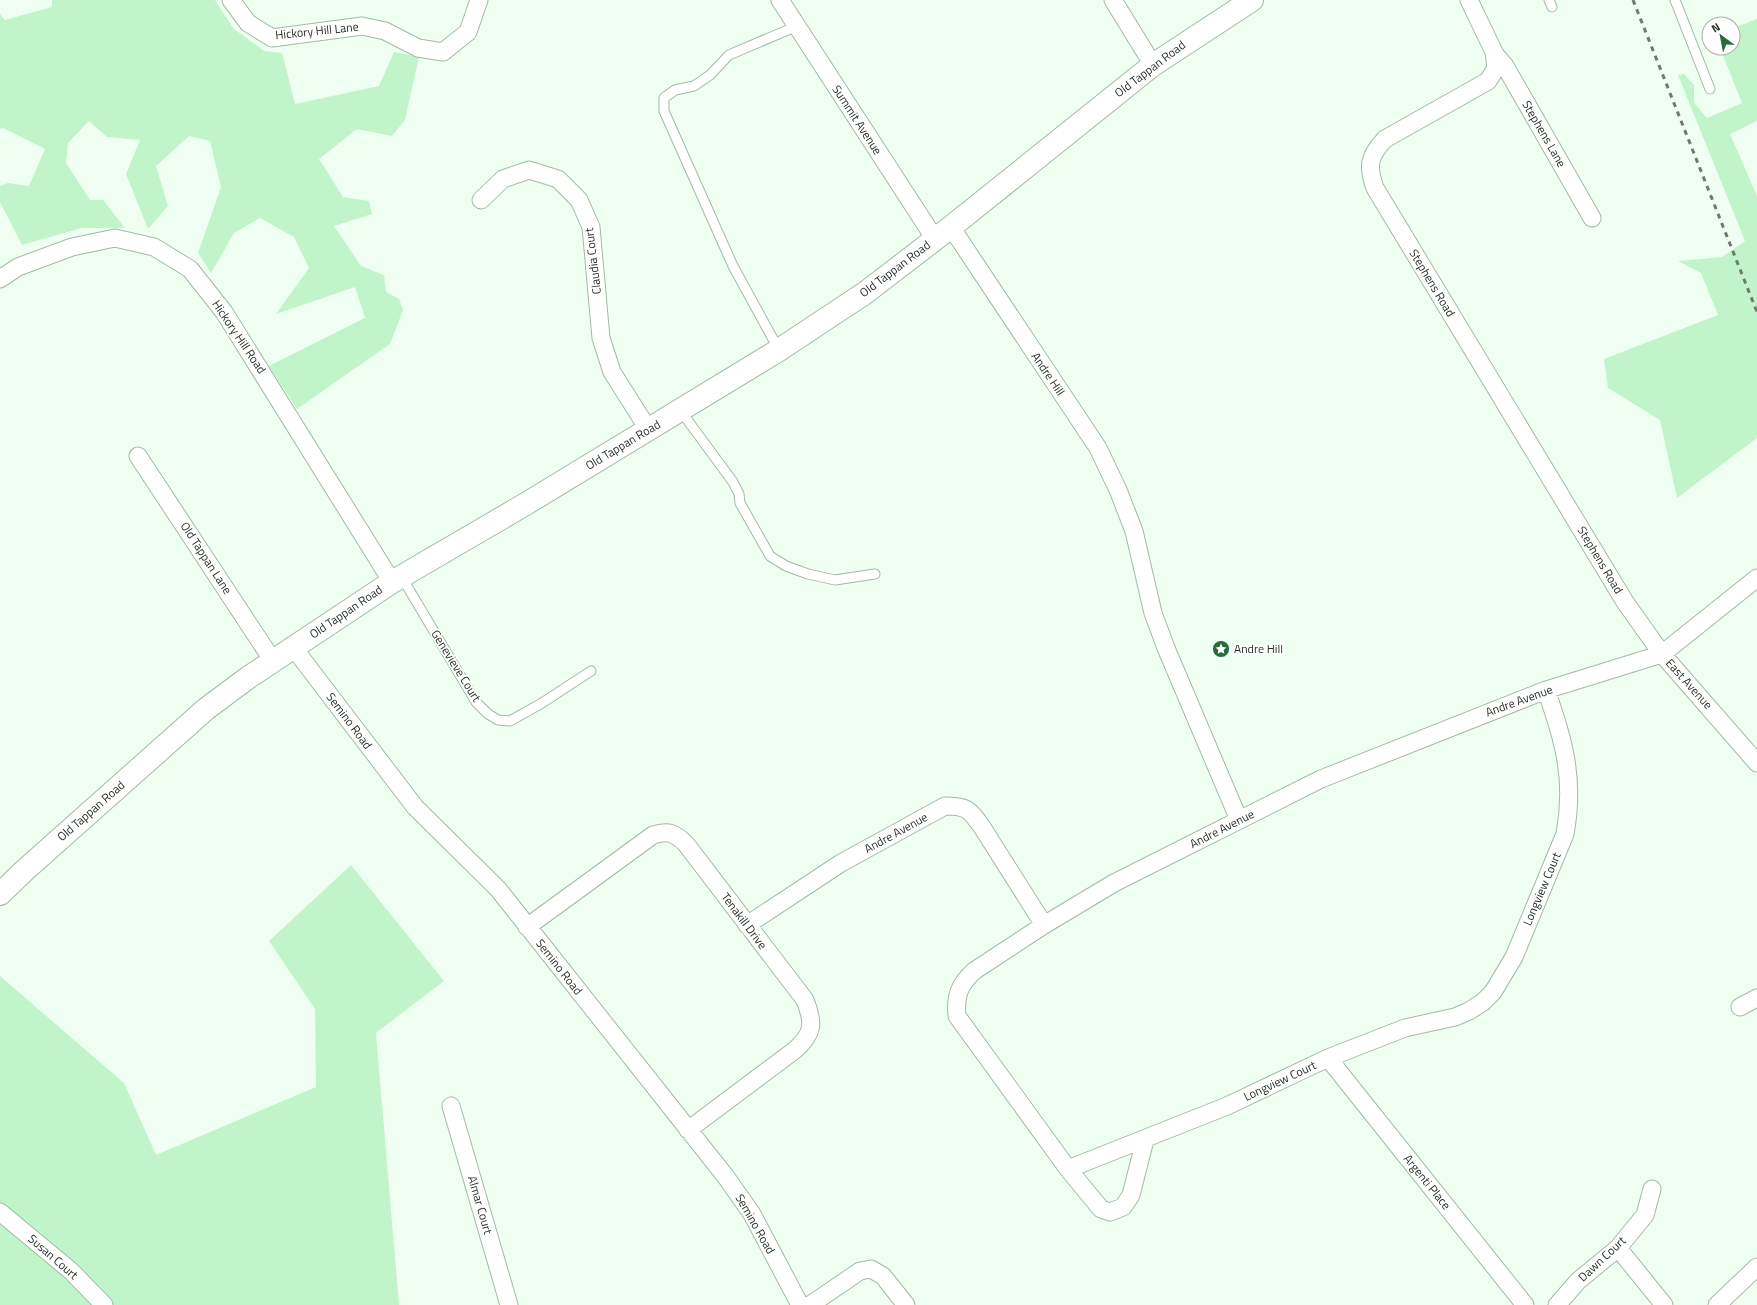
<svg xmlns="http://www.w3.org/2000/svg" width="1757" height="1305" font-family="'Titillium Web',sans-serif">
	<rect width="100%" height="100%" fill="#effff1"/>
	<path fill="#c1f5c9" d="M52,0H215L233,28L264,51L282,53L295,104L379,86L394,52L419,57L405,120L392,136L357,129L319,159L343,197L369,201L372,214L334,226L361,266L384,275L386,292L399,299L403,310L390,344L297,409L269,366L365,318L355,287L276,314L309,268L294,237L260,218L234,233L211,273L198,253L221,187L210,141L189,136L156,166L168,206L148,229L126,174L140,140L107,137L89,121L68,143L66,163L90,200H103L125,228H82L22,245L0,202V186L8,183L29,186L45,149L3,128L0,129V14L5,20L52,7Z
		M1757,19V121L1730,134L1757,196V438L1677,498L1660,420L1608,388L1604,359L1718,315L1701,273L1678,261L1722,257L1745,241L1678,75L1684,74L1694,85V103L1707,118L1742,103L1720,48H1733V28Z
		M351,865L444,981L376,1033L399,1305H0V976L124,1083L156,1155L316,1087L315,1009L269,941Z"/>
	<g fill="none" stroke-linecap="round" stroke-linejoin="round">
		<g stroke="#a2baa5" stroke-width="11">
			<path id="service" d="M1549,0L1552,7
				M1675,0L1710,89
				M779,350L733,266L664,111V98L675,90L694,86L710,75L729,55L797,26
				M680,410L733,482L739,494L740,503L770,556L786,566L808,574L835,580L875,574
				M401,576L476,702L488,714L498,720L510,721L542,703L591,671"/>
		</g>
		<g stroke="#a2baa5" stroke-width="19">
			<path id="minor" d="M231,0L248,23L272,38L362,26L385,31L418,48L443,52L468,32L479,0
				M780,0L935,239
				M1113,0L1153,65
				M1469,0L1494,52L1496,68L1488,81L1385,139C1369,156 1367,166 1375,188L1625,602L1662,654L1757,763
				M1494,53L1505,66L1592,218
				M481,200L503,179L529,170L558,179L579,200L591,227L601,338L612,372L648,429
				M951,227L1098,448L1118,490L1134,531L1153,613L1166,648L1239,820
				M0,279L18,267L72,247L115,238L154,247L190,269L224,312L392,582
				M138,456L273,661
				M293,647L415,807L498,889L726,1177L752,1214L800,1305
				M747,925L841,863L945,806C967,806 969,809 982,827L1044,925
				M527,927L653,835C668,830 675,833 686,844L805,1000C814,1023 814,1033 795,1050L688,1130
				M1740,1007L1757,998
				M1328,1058L1525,1305
				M451,1106L509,1305
				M1145,1140L1131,1195L1123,1207L1110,1212L1101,1209L1068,1169L957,1016C955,996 959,985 974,971L1044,925L1114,883L1321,779L1546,690L1662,654L1757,578
				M1068,1169L1227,1106L1328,1058L1405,1028L1455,1017L1469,1011L1483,1002L1493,992L1514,957L1565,834C1575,780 1564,740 1546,690
				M0,1212L71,1271L104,1305
				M1618,1248L1664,1305
				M810,1305L860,1271L871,1269L883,1276L906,1305
				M1557,1305L1578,1281L1618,1248L1645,1215L1652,1189
				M1717,1305L1757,1267"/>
		</g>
		<g stroke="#a2baa5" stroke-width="24">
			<path id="secondary" d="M0,894L25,870L206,709L249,677L392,582L524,505L779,350L865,293L951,227L1153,65L1252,0"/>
		</g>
		<use href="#service" stroke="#fff" stroke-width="9"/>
		<use href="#minor" stroke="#fff" stroke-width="17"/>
		<use href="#secondary" stroke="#fff" stroke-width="22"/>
		<path stroke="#6f7b70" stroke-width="3" stroke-dasharray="5 5" stroke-linecap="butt" d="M1633,0L1757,312"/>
	</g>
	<defs>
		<g id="sight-disc" transform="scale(0.9)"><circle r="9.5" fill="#266c38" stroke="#fff"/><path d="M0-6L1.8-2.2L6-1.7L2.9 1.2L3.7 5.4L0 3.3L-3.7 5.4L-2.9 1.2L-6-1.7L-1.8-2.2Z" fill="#fff"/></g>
	</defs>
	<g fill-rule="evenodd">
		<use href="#sight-disc" x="1221" y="649"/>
	</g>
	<g text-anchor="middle" stroke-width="3.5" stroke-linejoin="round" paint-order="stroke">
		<g font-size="12" fill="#273128" stroke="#fff">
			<text transform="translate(317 31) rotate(-6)" y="4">Hickory Hill Lane</text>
			<text transform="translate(1150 69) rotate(-37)" y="4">Old Tappan Road</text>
			<text transform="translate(857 120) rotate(57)" y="4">Summit Avenue</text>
			<text transform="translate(1544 134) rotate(60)" y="4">Stephens Lane</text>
			<text transform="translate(593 261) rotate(-97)" y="4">Claudia Court</text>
			<text transform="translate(895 269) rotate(-37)" y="4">Old Tappan Road</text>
			<text transform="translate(1432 283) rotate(59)" y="4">Stephens Road</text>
			<text transform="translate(239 337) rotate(56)" y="4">Hickory Hill Road</text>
			<text transform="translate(1048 374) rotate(56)" y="4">Andre Hill</text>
			<text transform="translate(623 445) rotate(-31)" y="4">Old Tappan Road</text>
			<text transform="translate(206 558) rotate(57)" y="4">Old Tappan Lane</text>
			<text transform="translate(1600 560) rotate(59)" y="4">Stephens Road</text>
			<text transform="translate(346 612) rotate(-34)" y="4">Old Tappan Road</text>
			<text transform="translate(456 666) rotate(58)" y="4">Genevieve Court</text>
			<text transform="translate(1689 684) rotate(48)" y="4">East Avenue</text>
			<text transform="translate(1519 701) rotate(-20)" y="4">Andre Avenue</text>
			<text transform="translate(349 721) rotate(53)" y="4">Semino Road</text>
			<text transform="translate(91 811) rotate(-41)" y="4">Old Tappan Road</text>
			<text transform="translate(1222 829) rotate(-27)" y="4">Andre Avenue</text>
			<text transform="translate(896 833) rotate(-29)" y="4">Andre Avenue</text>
			<text transform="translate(1542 889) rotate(-67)" y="4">Longview Court</text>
			<text transform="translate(744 921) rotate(53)" y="4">Tenakill Drive</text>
			<text transform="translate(559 967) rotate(52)" y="4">Semino Road</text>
			<text transform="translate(1280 1081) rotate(-25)" y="4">Longview Court</text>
			<text transform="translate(1427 1182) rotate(51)" y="4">Argenti Place</text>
			<text transform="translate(480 1205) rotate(74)" y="4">Almar Court</text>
			<text transform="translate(755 1224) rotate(60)" y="4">Semino Road</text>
			<text transform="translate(53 1257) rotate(41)" y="4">Susan Court</text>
			<text transform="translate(1602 1259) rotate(-43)" y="4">Dawn Court</text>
		</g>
		<g font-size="12" fill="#273128" stroke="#fff" text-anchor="start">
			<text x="1234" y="653">Andre Hill</text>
		</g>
	</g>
	<g transform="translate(1721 36) rotate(328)"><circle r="19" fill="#ffffff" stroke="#a9ada9"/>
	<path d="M0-3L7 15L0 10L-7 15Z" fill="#266c38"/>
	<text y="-6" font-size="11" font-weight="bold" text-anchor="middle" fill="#273128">N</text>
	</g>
</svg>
